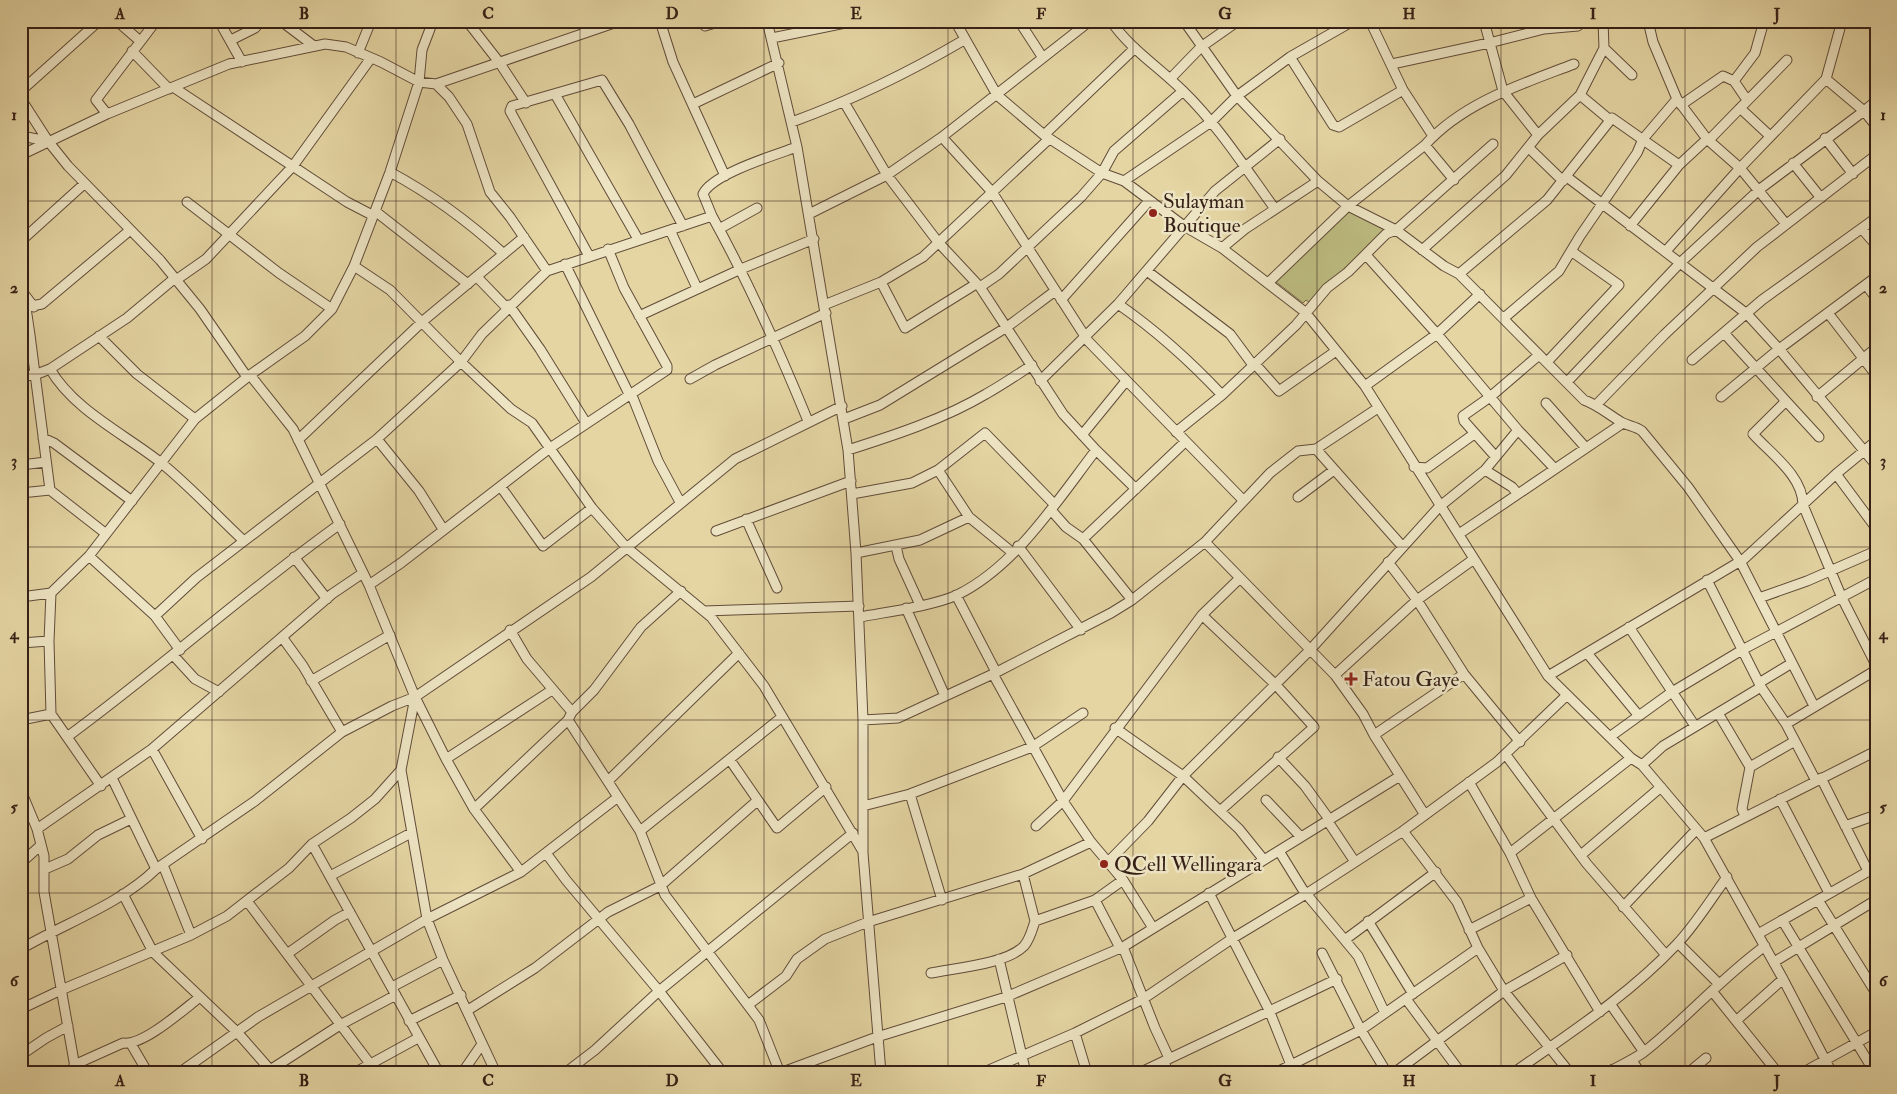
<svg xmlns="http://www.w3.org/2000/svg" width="1897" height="1094" font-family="'IM FELL Double Pica',serif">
	<rect width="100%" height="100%" fill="#e4d5a3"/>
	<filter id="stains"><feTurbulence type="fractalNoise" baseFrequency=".004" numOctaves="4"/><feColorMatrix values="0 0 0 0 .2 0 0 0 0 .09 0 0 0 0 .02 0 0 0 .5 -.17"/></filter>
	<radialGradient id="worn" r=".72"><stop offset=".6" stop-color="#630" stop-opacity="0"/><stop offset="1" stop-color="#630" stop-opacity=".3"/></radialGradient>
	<path fill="#bcbb80" stroke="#786d4b" d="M1349,211L1385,230L1309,302L1306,300L1303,303L1275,281L1324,231Z"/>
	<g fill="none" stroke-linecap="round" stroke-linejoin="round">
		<g stroke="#614c39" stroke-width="11">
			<path id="minor" d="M117,21L140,41
				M219,21L242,62
				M281,21L314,46
				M467,21L499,62L526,103
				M581,21L587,32
				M660,21L673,62L725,176
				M767,21L797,147L848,450L856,553L863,720V853L881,1073
				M955,21L997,95L1044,135L1102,173L1124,181L1184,226L1222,248L1305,312L1365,386L1548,676L1631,758L1642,765L1704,838L1783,979L1832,1073
				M1019,21L1043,58
				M1111,21C1130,49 1159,67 1183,91C1218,125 1246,169 1275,209
				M1184,21L1237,96L1318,181L1348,206L1396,230L1444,266L1459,274L1584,400C1598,405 1608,414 1621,422C1628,426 1635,426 1642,431L1688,487L1740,561L1814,706
				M1370,21L1403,90L1433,136
				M1484,21L1503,91L1538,135
				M1603,21L1604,48L1632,75
				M1648,21L1653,42L1677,99L1707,139L1740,168L1786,224
				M1842,21L1826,79L1864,111L1876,101
				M705,26L722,21
				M772,38L855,21
				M231,40L255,28L261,21
				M132,51L169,89
				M358,53L371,21
				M1290,57L1333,125L1339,127L1403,90
				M1392,64L1489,43L1544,29L1578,26
				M1170,79L1201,47L1238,21
				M1734,81L1755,53L1764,21
				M436,84L449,97L467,124L490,192L510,217L547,271
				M173,87L347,202L372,215
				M21,91L99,21
				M555,94L638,239
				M1580,95L1604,48
				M21,99L48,141L68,166L160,260L200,309L247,377
				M844,102L887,175L938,242L980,287L1063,414L1096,450L1136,489
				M693,104L779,63
				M1681,105L1723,76L1734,81L1747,100
				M1740,108L1770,136
				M107,114L96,100L156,21
				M792,122C852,100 908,73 964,40
				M1044,135L1135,48
				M21,136L48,141
				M942,137L992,192L1088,341L1243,500
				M1825,138L1853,174
				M1709,140L1787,60
				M1425,145L1454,180
				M1529,148L1563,181
				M21,155L107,114L229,64L325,44L346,47L381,62L419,82L436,84L620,21
				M1793,163L1821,198
				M390,172C431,194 469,222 504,254
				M1567,177L1747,314L1779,349L1876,465
				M1124,181L1211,122L1237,96L1290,57L1353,21
				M187,202L279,273L332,309
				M375,211L468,284
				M809,214L887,175L942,137L1090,21
				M712,216C749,283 779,350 808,421
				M1630,226L1679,165L1707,139
				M719,229L757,208
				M1862,229L1876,245
				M670,230L697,288
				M21,241L84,184
				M1222,248L1245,229L1318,181
				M1422,250L1506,175L1538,135L1580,95L1610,120
				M1666,251L1740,168L1826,79
				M1366,255L1437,334L1518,430L1555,469
				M589,256L510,111L512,106L602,80L629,124L683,226
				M565,264L629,394
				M354,266L390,290L461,362L511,409L532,423L592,508L626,547L711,617L764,686L862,850
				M1147,271L1230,334L1253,365
				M1459,274L1547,200L1612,118L1679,165
				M477,277L507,308
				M176,280L206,259L293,166L371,58
				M881,282L905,328L976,284
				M1268,283L1348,206L1425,145C1464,102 1522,84 1574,64
				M1866,285L1876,298
				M980,287L999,274L1081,197L1102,173L1114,151L1183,91
				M21,290L34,307
				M1061,300L1149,201
				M1118,304C1157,331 1190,361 1222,395
				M509,305L540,349L586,423
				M824,305L881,282L923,257L1049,139
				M21,308L42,304L129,231
				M1828,313L1876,375
				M639,316L741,269L814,239
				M1504,318L1559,271L1580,236L1637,153L1643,139L1677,99
				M1724,333L1786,401L1753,434C1771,454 1803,476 1803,505L1842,598L1876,665
				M30,335L50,490L105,533
				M99,336L137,374L195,419
				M21,339L30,335L26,308
				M1692,360L1762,300L1876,218
				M1547,362L1619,285L1571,251
				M1255,364L1279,391L1336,351
				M50,369C74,410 123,433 160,462C190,486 216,515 244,541
				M250,375L293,429L369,585L415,697L446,759L474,809L521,872
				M21,377L37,374L50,369L127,318L175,278
				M690,379L715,365L826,313
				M1040,381L1118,304L1215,191L1280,139
				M1567,382L1681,262L1760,189L1864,111L1876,126
				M1365,386L1437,334L1480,294
				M631,393L658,461L680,502
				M1721,397L1779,349L1876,277
				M1817,397L1876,348
				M1786,401L1819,437
				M1546,403L1586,448
				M1597,404L1664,335L1757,247L1876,155
				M844,419L880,405L1007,327L1055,291
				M1176,432L1222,395L1296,325L1327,288L1348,272L1386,234L1396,230L1493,144
				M1082,435L1126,381
				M43,438L54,443L132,501
				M377,439L419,491L443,529
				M298,440L423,321L524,237
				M1316,449L1402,546
				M848,450C895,435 944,419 986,394C1002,385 1017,375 1032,365
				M1495,456L1464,421L1463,416L1490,397L1539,355
				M21,465L46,462
				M1414,467L1427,468L1474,434
				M938,470L969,517L1013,553
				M1485,470L1512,487L1518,494
				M1836,474L1876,528
				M501,487L543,546L592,508
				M21,493L50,490
				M852,494L912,483L938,470L985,433L1054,504
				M1298,497L1334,470
				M1051,510L1066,527L1083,539L1132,600
				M746,519L777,588
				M716,531L851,481
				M1459,534L1623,423
				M1083,539L1185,442
				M1205,542L1335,675L1363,714L1374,735L1425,815
				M896,546L899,559L920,605
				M1018,546L1081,630
				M856,553L920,540L969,517
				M89,556L155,616L180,650
				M294,557L327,599
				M1388,562L1417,600L1464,674L1520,742
				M1707,580L1761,687L1786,724L1816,781
				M369,585L401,563L550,448L667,370V366L624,288L608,249
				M956,595L996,672
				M21,597L51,593
				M1759,598L1807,581L1876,551
				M906,608L945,696
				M704,611L859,606
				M1202,615L1276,685L1314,727L1221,810
				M155,616L196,578L377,439L461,362L482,334L547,271L712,216L703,194C712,174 775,155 797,147
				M860,617C886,612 933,606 957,595C1015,567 1057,501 1096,450
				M1629,627L1695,726
				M510,630L527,659L572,712
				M282,637L303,666L342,732
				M21,643L49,641
				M1587,653L1639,716
				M173,655L195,679L219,692
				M993,674L1063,801L1091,842L1123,880L1153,928
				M1335,675L1417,600L1474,559
				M1548,676L1744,559L1836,474L1876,441
				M311,681L390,635
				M1759,683L1792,663
				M415,697L401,770L427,919L443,960L496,1073
				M1718,713L1750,767L1742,809L1745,816
				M21,720L51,714
				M568,720L640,831L665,895L759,1020L780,1073
				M863,720L898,718L993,674L1111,613L1132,600L1205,542L1270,473L1298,451L1316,449L1378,408
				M1786,724L1876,670
				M1115,728L1183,776L1239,829L1264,860
				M1374,735L1464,674
				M1611,736L1672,692L1742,650L1876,579
				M67,737C160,669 246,591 340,524
				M152,749L202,839
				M1506,755L1587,864L1666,955
				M1278,757L1305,786L1329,819
				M446,759L552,690
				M730,760L777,828L826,787
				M1642,765L1663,746L1761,687
				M1750,767L1795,741
				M112,778L156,869
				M1821,778L1868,871
				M21,780L22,793L37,829L44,856V892L76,1073
				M609,780L739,653
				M1469,782L1510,853L1531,898L1600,1012
				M101,786L51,714L49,641L51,593L89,556L195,419L250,375L305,336L332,309L354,266L390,172L419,82L422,50L433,21
				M910,794L942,900
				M1780,799L1829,893
				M1266,800L1301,837
				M863,806L910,794L1032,747L1083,713
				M474,809L568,720L572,712L594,690L641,627L681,591
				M1327,820L1355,862
				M1036,826L1063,801L1202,615L1239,579
				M1845,826L1876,815
				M37,829L152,749L332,594L363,573
				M640,831L782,717
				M1403,831L1457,902L1478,948L1504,991L1570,1073
				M1704,838L1876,751
				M312,844L439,1073
				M1279,851L1303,890L1358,956L1385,1013
				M546,853L566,880L659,991L723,1073
				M1510,853L1631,758
				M1581,855L1661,787
				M1109,861L1148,821L1183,776L1310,650L1439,507L1485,470L1518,430
				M21,863L41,845
				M163,865L191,935
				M45,869L68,859L98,835L131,819
				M1023,874L1035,921L1095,900L1123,880
				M330,876L411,833
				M1209,893L1269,1010L1291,1065
				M123,894L153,952L237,1032L273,1073
				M1095,900L1120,948
				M1818,900L1876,993
				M247,901L377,1073
				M1623,907L1696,830
				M1782,920L1875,1073
				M1368,921L1413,994
				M1469,930L1531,898
				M1758,934L1876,867
				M1346,939L1436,872
				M1678,943L1719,984
				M1123,947L1155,1028L1169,1058
				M21,949C65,923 119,905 156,869L255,801L342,732L392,706L415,697L591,577L735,459L842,406
				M1322,953L1361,1030L1387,1073
				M287,954L335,920L350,912
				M999,959L1026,1073
				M1774,962L1876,900
				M931,973C955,968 1007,964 1024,946C1030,939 1032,930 1035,921
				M392,987L443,960
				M1712,991L1778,1073
				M1406,999L1461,1073
				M748,1005L786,976L797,959L825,939L868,922L1023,874L1091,842
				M1611,1005L1644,1052
				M21,1009L61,990L191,935L227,916L289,868L312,844L351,818L375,799L401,770
				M468,1010L535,968L608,912L660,886L757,801
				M1737,1020L1783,979
				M409,1021L461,995
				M1075,1033L1087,1073
				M131,1044L148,1073
				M21,1055L46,1038L68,1026
				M1632,1060L1640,1073
				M1164,1061L1168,1073
				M74,1065L123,1043C143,1046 183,1010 200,997
				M1613,1069L1627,1073
				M270,1070L340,1025L396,995
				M179,1073L258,1017L427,919L521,872L618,797
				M354,1073L418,1038
				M462,1073L482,1044
				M565,1073L595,1050L659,991L853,833
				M780,1073L877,1037L1006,997L1123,947L1400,776
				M982,1073L1075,1033L1143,999L1233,938L1306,894L1403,831L1497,762L1567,695
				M1139,1073L1337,979
				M1275,1073L1361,1030L1478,948
				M1394,1073L1504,991L1567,955
				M1513,1073C1570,1033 1629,995 1677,944C1696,924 1711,899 1727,877
				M1607,1073C1619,1066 1633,1060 1644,1052C1686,1019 1721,978 1765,946
				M1688,1073L1706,1058
				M1802,1073L1876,1032"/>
		</g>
		<use href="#minor" stroke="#ede4c3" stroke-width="9"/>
	</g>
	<path fill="none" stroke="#351f16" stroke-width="1" stroke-opacity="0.55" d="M212,21V1073M396,21V1073M580,21V1073M764,21V1073M948,21V1073M1133,21V1073M1317,21V1073M1501,21V1073M1685,21V1073M21,201H1876M21,374H1876M21,547H1876M21,720H1876M21,893H1876"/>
	<g fill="#8f2418" stroke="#ede4c3" stroke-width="2">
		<circle cx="1153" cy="213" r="5"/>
		<path d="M1348.5 671.5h5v5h5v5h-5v5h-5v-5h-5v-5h5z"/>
		<circle cx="1104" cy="864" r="5"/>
	</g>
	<g text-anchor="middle" stroke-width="5" stroke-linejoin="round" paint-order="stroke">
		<g font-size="21" fill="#351f16" stroke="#ede4c3" text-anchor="start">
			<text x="1163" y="208">Sulayman<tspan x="1163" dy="24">Boutique</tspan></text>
			<text x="1362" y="686">Fatou Gaye</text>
			<text x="1114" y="871">QCell Wellingara</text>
		</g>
	</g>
	<rect width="1897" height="1094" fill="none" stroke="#e4d5a3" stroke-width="55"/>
	<rect x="28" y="28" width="1842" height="1038" fill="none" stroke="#351f16" stroke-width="2"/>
	<g font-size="16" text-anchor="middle" font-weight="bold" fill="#351f16">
		<text x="120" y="19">A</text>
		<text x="304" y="19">B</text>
		<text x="488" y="19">C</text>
		<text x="672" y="19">D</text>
		<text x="856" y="19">E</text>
		<text x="1041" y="19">F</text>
		<text x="1225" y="19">G</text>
		<text x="1409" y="19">H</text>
		<text x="1593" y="19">I</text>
		<text x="1777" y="19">J</text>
		<text x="14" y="120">1</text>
		<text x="1883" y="120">1</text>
		<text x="14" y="293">2</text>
		<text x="1883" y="293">2</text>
		<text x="14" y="466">3</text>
		<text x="1883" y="466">3</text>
		<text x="14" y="639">4</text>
		<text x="1883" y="639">4</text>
		<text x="14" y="812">5</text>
		<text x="1883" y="812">5</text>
		<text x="14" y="986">6</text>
		<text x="1883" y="986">6</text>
		<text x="120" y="1086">A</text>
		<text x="304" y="1086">B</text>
		<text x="488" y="1086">C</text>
		<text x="672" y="1086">D</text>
		<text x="856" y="1086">E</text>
		<text x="1041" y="1086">F</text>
		<text x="1225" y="1086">G</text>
		<text x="1409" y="1086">H</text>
		<text x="1593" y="1086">I</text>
		<text x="1777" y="1086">J</text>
	</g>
	<rect width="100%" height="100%" filter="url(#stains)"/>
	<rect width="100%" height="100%" fill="url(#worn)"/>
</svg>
